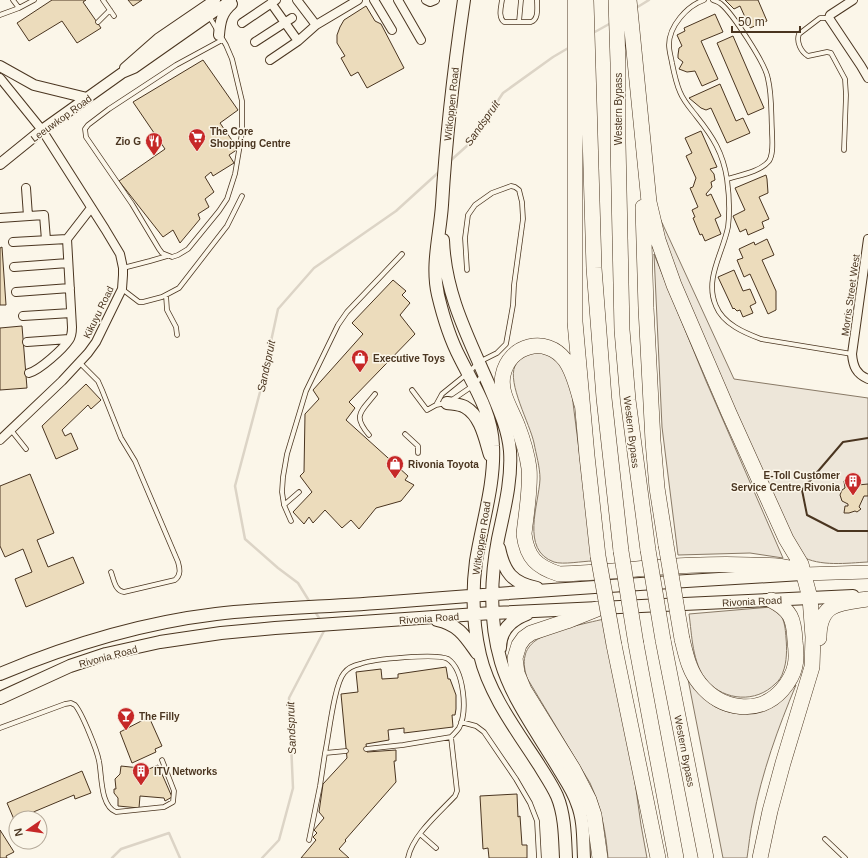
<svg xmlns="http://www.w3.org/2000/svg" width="868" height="858" font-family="Helvetica,sans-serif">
	<rect width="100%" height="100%" fill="#fbf6e9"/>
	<path fill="#ede6d9" stroke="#887966" d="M658,214L734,379L868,398V562C847,563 820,567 801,556L694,318L660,228Z
		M654,254L706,381L783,558L750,553L678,555L662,427Z
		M530,352H553L570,379L593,561C583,561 563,565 554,562C520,550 539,504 540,479C540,467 536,454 534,443C530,424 507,383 515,366C518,360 524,356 530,352Z
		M771,607C784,614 785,624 786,638C787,648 787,662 783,672C782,676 779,681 775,684C756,703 725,701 707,681C692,663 692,635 689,614Z
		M604,619L630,747L641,825L647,858H608C606,832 601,807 590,783L527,678C525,671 523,663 525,656C526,650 530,645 535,641C548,631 587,623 604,619Z
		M687,674C693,682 698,692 705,699C722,716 753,719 773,705C781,700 789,692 796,685C778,728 762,772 753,819C750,832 749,845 747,858H723Z"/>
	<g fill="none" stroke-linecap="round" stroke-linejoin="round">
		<path stroke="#dcd4c6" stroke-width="2.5" d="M636,8L649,0
			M593,33L611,23
			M449,162L469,144L503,93L553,57L570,47
			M311,604L298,583L278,568L245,539L235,486L260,392L278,309L314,268L396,211L440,171
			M314,610L321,621
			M112,858L121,849L169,833L180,858
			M262,858L279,840L293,788L289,698L325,629"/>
	</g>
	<path fill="#ecdcbc" stroke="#4a3520" d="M52,0H86L83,2L101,28L77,43L62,21L29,41L17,23Z
		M128,0H142L133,6Z
		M725,0H758L767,21L750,28L740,6L734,9Z
		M366,6L375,21L381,24L404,68L367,88L358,72L351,76L341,58L345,56L337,43V35L340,27L344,20Z
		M715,14L723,32L701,41L718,79L702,86L695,71L687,72L679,69L683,62L678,58V55L679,48L682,46L677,35L685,31L684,28Z
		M733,36L764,108L748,115L717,43Z
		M203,60L238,110L220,123L238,149L229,155L234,163L213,176L211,172L205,177L214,192L205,199L209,207L198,214L200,219L180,243L173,230L163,237L119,181L165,149L133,102Z
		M720,84L736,121L743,118L750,133L727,143L711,108L706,110L701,108L689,98Z
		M701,131L717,167L710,169L714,174L715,180L711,182L712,187L706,194L707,196L711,194L721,216L715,219L721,234L705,241L702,234L700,235L693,218L695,217L692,210L698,207L690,188L693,187L696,178L686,156L692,153L685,138Z
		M766,175L767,179L768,193L759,197L769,219L762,222L764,228L748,235L746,229L740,232L733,216L745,210L735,188Z
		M767,239L774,255L762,260L776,291V310L768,314L750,274L744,277L737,260L743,258L739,249L754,242L755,245Z
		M2,247L6,305H0V248Z
		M734,270L743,291L750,289L756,303L750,306L753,313L743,317L740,310L737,311L734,308L733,309L718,277Z
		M393,280L406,291L402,295L410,303L400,315L415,334L349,402L355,408L346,420L408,476L405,480L414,485L401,501L376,508L359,529L351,520L342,528L325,510L313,523L309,517L304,524L293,512L312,492L300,476L304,472L305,414L319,399L313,390L363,334L352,323Z
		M22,326L27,388L0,390V328Z
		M86,384L101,400L91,409L88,405L62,430L65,436L71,433L78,449L56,459L42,426Z
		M30,474L54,533L37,540L48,567L73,557L84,583L26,607L15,579L32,572L23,549L5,557L0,546V486Z
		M857,479L858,485L868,484V496H864L859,507L861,509L857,512L855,511L849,513H844L845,506H848V504L842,501L840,495L842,490L845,488L844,481Z
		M446,667L448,679H450L456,695V709L455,715H452L453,727L404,733V728L388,730L389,740L366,744L367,752L396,750V761H394L396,782L345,840L346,841L339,849L349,858H301L316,840L313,837L317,833L314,830L324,818L319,812L323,784L347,758L341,694L358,692L356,672L381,669L382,679L398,678V674Z
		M149,717L162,746L155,749L156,752L132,763L120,732Z
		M158,765L172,797L165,801L164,798L140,796L139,808L118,806V798L114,793V789H116L115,779L120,774L121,766L149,769Z
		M82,771L91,793L75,799L74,795L31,813L33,818H16V824L7,803Z
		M517,794L518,817L520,816L522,845H527V858H489L488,848L483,849L480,796Z
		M0,830L14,852L6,856L7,858H0Z"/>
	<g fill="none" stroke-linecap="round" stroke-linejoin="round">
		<g stroke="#4a3520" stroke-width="5.5">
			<path id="service" d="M13,0L19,8
				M103,0L114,16
				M502,0C501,7 498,17 504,22H531C539,19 537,8 537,0
				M704,0C687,6 669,26 669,45C669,51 671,57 672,63C674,73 676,83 680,92C684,102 691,109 697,117C713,137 723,153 727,179C729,194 730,212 728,227C723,253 704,279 716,306C723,324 745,333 761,339L852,354
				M713,0C715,1 719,2 721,4C732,13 766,64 768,79C772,95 771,113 772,131C772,140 774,153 769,161C760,172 740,175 727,179
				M0,15L19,8L34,0
				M209,16L226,45L232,59L242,101V133L235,174L227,199L219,211L188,249L178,255L172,257L162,253L159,249L132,204L86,137L85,129L88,125L109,109L176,65L222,40
				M829,18H820L799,34C796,42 801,52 808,56L827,52L831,53L845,79L846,95L844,150
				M98,22L110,10
				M519,22L521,0
				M123,268L150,261L167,256
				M122,289L139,302H143L162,297L179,288L227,226L242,196
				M166,295L167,310L176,327L177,335
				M80,363L98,381L102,390L121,438L135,461L178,562C180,569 181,575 175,580L124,592C115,591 114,580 111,572
				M412,390L427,410L436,405L446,403
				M452,400L474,385L482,376
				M436,405L442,394L468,373L479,362L497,353L506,344L513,305L514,285L523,219L522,202L519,190L515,187L511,186L492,193L475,205L468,215L465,238L467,270
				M11,430L26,449
				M405,434L418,446V453
				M369,435C352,415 361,412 375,394
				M284,505L299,492
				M291,521L284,505L282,492L283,477L287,454L306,391L338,325L347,312L402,254
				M461,722L476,726L484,732L516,779L530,803L537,821L539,858
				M0,728L65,704L71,703L75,705C82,713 97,750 99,761C102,775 100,806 116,812L164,807L173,802L174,791L162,760
				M366,749L403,745L451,737L457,791L455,796C439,813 412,836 408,858
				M325,753C329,735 334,685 344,673C348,668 355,665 360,664C373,659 437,653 448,659C464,670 468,712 459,728C457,731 454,734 451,737
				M420,834L436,848
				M825,839L845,858
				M309,840L320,786L325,753L346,751"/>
		</g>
		<g stroke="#4a3520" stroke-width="10">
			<path id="minor" d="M297,0L316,25L358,0
				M374,0L392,30
				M398,0L421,40
				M426,0L430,2L435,0
				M853,0L830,15L829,18L861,66L868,78
				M271,3L298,41
				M242,23L276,0
				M255,42L292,18
				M270,60L298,41L316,25
				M0,78L42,130L105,229L120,254L123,268V275L122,289L118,297L96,342L88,353L62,381L0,440
				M26,188L28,216
				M0,218L44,215L46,240
				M868,239L852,354C853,366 856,374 868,379
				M13,242L67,239
				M14,267L68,263
				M16,292L70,288
				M23,316L71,313
				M27,342L69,339
				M29,373C40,370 63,349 69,340C72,336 72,331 72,327L67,239L91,208"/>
		</g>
		<g stroke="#4a3520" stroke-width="12">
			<path id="tertiary" d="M219,35C220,22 222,12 232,4
				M0,66L34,85L87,98
				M125,68L158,39L215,0
				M0,164L42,130L122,73L134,68L231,0"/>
		</g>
		<g stroke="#4a3520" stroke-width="14">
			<path id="secondary" d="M464,0C454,68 446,137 442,205C440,235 431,265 438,295C443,316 450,339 460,358C474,386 492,413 493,446C495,484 482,523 476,561C472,591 473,625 480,655C489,694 517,731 539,765C545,775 552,785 557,796C565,815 565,838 566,858
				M443,240C445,293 467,335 488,383C497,405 508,427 510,451C512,481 504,510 498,539C490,581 489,621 501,662C512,699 537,732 557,766C564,778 573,790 577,803C584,820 583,840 584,858
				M447,403C453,404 460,404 465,407C481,416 485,439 490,455
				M499,548C504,572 512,583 537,588
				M437,620C459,625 465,636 477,653
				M500,648C500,630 511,620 527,614
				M0,674C69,645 141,623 216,614C274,607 332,607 391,602C528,591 665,582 802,574
				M0,698L70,666L106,654L160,642L221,633L275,628L492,613L853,596"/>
		</g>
		<g stroke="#4a3520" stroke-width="14">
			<path id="primary" d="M804,574L868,572"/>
		</g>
		<g stroke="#4a3520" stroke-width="16">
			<path id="motorway" d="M575,0V322L587,456L598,556
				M586,0L594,268L604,398L621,551
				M616,0L618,63V143L622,330L628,400L648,550
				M629,0L649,202L658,240L674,285L729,413L786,539L801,564L810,598L813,637L812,667L783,763L770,811L760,858
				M643,207L646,308L653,441L657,488L666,545
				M582,405C578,391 574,372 565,360C546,335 509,345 503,375C499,393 512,410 518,427C523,440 527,454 529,468C531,488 526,514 524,534C527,558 537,567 559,574C623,572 686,562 751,565C769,566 788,564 804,574
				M597,609L567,621L531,633L524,638L519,645L515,658L517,673L524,690L573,769L589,800L594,815L600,858
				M819,638C819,602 840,603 868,599
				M682,639C686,655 689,671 700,684C721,710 759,716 782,690C788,683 793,675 795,666C797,658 796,649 795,641C794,619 791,610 771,600
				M663,640L706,858
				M636,644L676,858
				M614,645L658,858"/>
		</g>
		<use href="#service" stroke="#fbf6e9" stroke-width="4"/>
		<use href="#minor" stroke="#fbf6e9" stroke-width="8"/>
		<use href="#tertiary" stroke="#fbf6e9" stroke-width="10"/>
		<use href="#secondary" stroke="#fbf6e9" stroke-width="12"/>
		<use href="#primary" stroke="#fbf6e9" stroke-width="13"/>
		<use href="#motorway" stroke="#fbf6e9" stroke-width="15"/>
		<g stroke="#4a3520" stroke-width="16" stroke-linecap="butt">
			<path id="motorway-bridge" d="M666,545L682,639
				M648,550L663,640
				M621,551L636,644
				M598,556L614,645"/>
		</g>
		<use href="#motorway-bridge" stroke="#fbf6e9" stroke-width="15"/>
		<path stroke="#4a3520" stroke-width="2" d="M868,438L843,442L802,490L807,515L838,531H868"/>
	</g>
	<defs>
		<g id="supermarket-pin" transform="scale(0.9)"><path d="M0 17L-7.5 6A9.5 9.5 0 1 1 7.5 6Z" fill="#c62828" stroke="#fbf6e9"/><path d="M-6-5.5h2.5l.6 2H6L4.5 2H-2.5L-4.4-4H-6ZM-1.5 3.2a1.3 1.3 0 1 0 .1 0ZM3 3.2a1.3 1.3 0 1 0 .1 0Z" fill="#fff"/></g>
		<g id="restaurant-pin" transform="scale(0.9)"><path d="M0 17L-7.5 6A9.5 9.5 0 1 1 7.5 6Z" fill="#c62828" stroke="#fbf6e9"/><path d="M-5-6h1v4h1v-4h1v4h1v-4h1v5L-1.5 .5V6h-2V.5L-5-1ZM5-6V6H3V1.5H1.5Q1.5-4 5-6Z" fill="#fff"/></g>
		<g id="shop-pin" transform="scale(0.9)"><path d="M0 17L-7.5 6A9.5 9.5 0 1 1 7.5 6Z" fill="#c62828" stroke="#fbf6e9"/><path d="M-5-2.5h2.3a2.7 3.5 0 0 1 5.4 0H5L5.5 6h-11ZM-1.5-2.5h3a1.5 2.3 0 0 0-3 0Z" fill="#fff"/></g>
		<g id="building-pin" transform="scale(0.9)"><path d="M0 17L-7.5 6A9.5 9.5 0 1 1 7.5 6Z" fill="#c62828" stroke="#fbf6e9"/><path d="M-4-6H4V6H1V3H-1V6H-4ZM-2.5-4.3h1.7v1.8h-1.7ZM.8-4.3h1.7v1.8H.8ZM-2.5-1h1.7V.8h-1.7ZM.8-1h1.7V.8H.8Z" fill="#fff"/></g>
		<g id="bar-pin" transform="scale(0.9)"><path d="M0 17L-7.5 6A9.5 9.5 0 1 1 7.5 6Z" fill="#c62828" stroke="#fbf6e9"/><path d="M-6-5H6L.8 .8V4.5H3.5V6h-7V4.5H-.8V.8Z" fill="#fff"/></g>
	</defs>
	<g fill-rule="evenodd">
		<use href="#supermarket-pin" x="197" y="137"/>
		<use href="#restaurant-pin" x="154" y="141"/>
		<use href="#shop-pin" x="360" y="358"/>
		<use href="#shop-pin" x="395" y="464"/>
		<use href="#building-pin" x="853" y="481"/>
		<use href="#bar-pin" x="126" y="716"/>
		<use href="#building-pin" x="141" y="771"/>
	</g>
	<g text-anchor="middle" stroke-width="3" stroke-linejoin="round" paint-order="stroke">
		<g font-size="10" fill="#4a3520" stroke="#fbf6e9">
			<text transform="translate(451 104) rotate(-84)" y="4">Witkoppen Road</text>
			<text transform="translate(618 109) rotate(-90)" y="4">Western Bypass</text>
			<text transform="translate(61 118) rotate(-36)" y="4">Leeuwkop Road</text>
			<text transform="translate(850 295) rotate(-82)" y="4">Morris Street West</text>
			<text transform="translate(98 312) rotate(-64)" y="4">Kikuyu Road</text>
			<text transform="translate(632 432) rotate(83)" y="4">Western Bypass</text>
			<text transform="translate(481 538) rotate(-81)" y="4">Witkoppen Road</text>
			<text transform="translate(752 601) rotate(-3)" y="4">Rivonia Road</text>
			<text transform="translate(429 618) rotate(-4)" y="4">Rivonia Road</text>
			<text transform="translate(108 656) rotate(-15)" y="4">Rivonia Road</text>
			<text transform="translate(685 751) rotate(79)" y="4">Western Bypass</text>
		</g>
		<g font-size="10" font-weight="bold" fill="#4a3520" stroke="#fbf6e9" text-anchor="start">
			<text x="210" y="135">The Core<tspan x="210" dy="12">Shopping Centre</tspan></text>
			<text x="141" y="145" text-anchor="end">Zio G</text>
			<text x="373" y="362">Executive Toys</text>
			<text x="408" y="468">Rivonia Toyota</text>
			<text x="840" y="479" text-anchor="end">E-Toll Customer<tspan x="840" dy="12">Service Centre Rivonia</tspan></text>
			<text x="139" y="720">The Filly</text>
			<text x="154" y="775">ITV Networks</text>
		</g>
		<g font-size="11" font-style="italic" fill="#4a3520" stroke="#fbf6e9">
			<text transform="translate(482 123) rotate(-55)" y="4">Sandspruit</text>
			<text transform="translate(266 366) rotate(-78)" y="4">Sandspruit</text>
			<text transform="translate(291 728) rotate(-92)" y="4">Sandspruit</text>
		</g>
	</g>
	<g transform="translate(28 830) rotate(257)"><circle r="19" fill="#fbf6e9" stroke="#b4a999"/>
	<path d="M0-3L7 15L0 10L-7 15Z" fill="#c62828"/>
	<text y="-6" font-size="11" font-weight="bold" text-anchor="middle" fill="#4a3520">N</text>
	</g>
	<path d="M732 26v6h68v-6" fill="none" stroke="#4a3520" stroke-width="2"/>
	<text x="738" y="26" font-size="12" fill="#4a3520" stroke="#fbf6e9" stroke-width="3" paint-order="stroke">50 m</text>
</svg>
